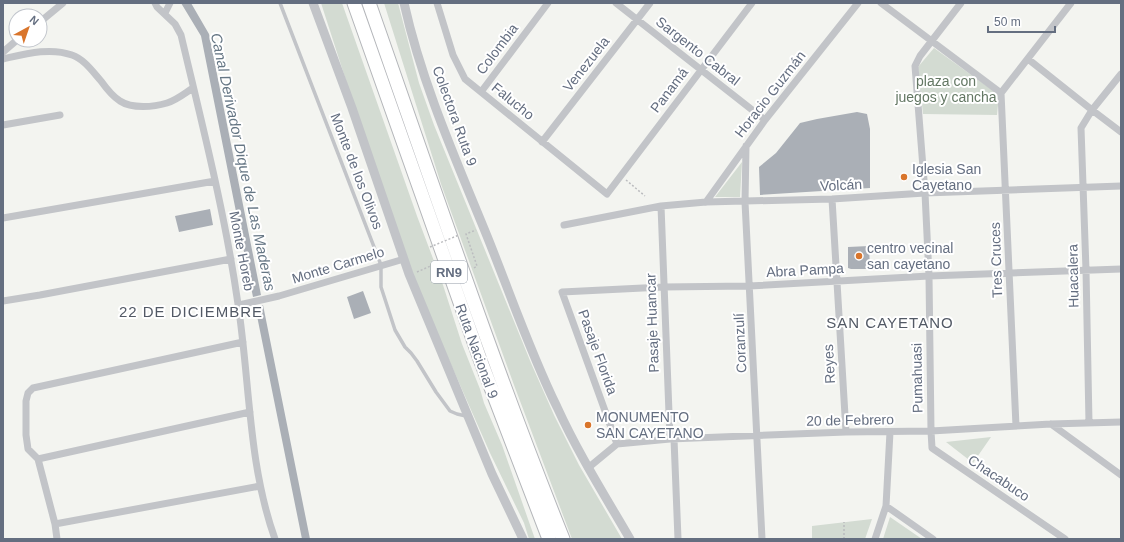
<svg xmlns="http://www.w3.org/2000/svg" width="1124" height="542" font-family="Arial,sans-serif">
	<rect width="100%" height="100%" fill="#f3f4f0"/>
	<path fill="#d3dbd2" d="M321,3H342L417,216L443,285L462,344L480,389L484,403L502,445L535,539H529L524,523L490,453L423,301L372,161Z
		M384,3H398L419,83L434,125L531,363L554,415L579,465L622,539H572L514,385L441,184Z
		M934,48L999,95L997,115L923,114L918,67Z
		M742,162L740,197H715Z
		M991,437L973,463L946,442Z
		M890,517L922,539H883Z
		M872,519L865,539H812V526Z"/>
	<path fill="#aaafb6" d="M181,3H191L209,34L261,295L253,297L201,36Z
		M857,112L867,114L870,129V188L760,195L759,167L776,153L800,123L817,119Z
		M210,209L213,225L179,232L175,216Z
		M869,246L870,269H851L848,268V247Z
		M363,291L371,313L354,319L347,297Z
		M263,305L310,539H302L255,306Z"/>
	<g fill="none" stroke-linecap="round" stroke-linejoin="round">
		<g stroke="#b4b6ba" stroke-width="15">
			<path id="motorway" d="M354,3L480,359L549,539
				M369,3C432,182 492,362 563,539"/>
		</g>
		<path stroke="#bbbcbf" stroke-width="1.5" stroke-dasharray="2 2" stroke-linecap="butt" d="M626,180L645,196
			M474,268L477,266L466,234L476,230
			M417,272L435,264
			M844,539V522"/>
		<path stroke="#c2c4c8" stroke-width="3.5" d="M280,3L381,265V287L395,330L405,347L411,353L417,361L436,392L450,411L457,414L466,416"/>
		<path stroke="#c2c4c8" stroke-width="7" d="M155,3L157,7L175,24L181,35C202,124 225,213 238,304C250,382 248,464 275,539
			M437,3L453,55L465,79L607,194L752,3
			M616,3L765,120
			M881,3L1001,93
			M961,3L920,56L915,66L925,193L929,276L931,431L932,448L1065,539
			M165,13L170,3
			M40,22L63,3
			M3,52L17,40
			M3,59C25,54 50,47 72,55C84,59 93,72 101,81C106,88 112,96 120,101C132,109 154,107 167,103C177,100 185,93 193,88
			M1028,59L1092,110L1121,132
			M481,92L548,3
			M1001,93L1016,426
			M1001,93L1071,3
			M3,125L60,115
			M542,142L650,3
			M746,146L745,202L762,539
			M832,199L846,432
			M706,202L765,120L858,3
			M661,206L670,439
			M3,218L215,181
			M564,225L661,206L706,202L832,199L925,193L1121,186
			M3,301L40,295L231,259
			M239,305L279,296L404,259
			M1089,423L1086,270L1081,128L1092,110L1121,74
			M1051,424L1121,475
			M674,439L678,539
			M617,444L562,292L663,287L749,286L929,276L1121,269
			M38,459L250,412
			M588,468L617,444L670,439L846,432L931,431L1051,424L1121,422
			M886,506L933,539
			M55,524L260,486
			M57,539L55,524L38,459L28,449L26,435V401L28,393L33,388L243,342
			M875,539L886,506L890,432"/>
		<path stroke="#c2c4c8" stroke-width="9" d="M313,3L352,108L409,274L492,474L523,539
			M404,3C422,84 456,160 487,236C510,293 530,352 557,407C578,453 605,496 630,539"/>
		<use href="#motorway" stroke="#fff" stroke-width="13"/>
		<path stroke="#bbbcbf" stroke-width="1.5" stroke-dasharray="2 2" stroke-linecap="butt" d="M430,247L459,235"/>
	</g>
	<g fill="#d9752b" stroke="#fff" stroke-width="1.5">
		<circle cx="904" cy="177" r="4"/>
		<circle cx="859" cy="256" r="4"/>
		<circle cx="588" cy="425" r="4"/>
	</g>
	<g text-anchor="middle" stroke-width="4" stroke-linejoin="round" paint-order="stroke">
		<rect fill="#fff" stroke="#929aa6" stroke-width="1" x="431" y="261" width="36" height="22" rx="3"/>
		<g font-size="13" font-weight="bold" fill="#646e80">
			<text x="449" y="277">RN9</text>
		</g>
		<g font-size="14" fill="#646e80" stroke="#fff">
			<text transform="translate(497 49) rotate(-53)" y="5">Colombia</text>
			<text transform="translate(698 51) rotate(38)" y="5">Sargento Cabral</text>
			<text transform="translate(586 64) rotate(-52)" y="5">Venezuela</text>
			<text transform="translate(669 90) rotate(-53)" y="5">Panamá</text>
			<text transform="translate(770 94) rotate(-52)" y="5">Horacio Guzmán</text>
			<text transform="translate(513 101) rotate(39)" y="5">Falucho</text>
			<text transform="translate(455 116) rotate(70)" y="5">Colectora Ruta 9</text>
			<text transform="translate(357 171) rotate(69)" y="5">Monte de los Olivos</text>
			<text transform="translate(841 185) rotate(-3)" y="5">Volcán</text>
			<text transform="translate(242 251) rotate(79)" y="5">Monte Horeb</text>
			<text transform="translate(996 260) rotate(-92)" y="5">Tres Cruces</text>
			<text transform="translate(338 265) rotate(-17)" y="5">Monte Carmelo</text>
			<text transform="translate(805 270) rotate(-3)" y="5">Abra Pampa</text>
			<text transform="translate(1073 276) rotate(-91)" y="5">Huacalera</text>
			<text transform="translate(652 323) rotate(-92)" y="5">Pasaje Huancar</text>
			<text transform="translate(740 343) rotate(-93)" y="5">Coranzulí</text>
			<text transform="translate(477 351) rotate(70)" y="5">Ruta Nacional 9</text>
			<text transform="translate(598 352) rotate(70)" y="5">Pasaje Florida</text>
			<text transform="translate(829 364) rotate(-93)" y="5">Reyes</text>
			<text transform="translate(917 378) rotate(-91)" y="5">Pumahuasi</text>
			<text transform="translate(850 420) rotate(-1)" y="5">20 de Febrero</text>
			<text transform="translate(999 478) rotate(34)" y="5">Chacabuco</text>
		</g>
		<g font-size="14" fill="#637763" stroke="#fff">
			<text x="946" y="86">plaza con<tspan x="946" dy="16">juegos y cancha</tspan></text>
		</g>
		<g font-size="14" fill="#646e80" stroke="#fff" text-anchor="start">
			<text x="912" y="174">Iglesia San<tspan x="912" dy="16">Cayetano</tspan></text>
			<text x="867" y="253">centro vecinal<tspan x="867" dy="16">san cayetano</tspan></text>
			<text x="596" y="422">MONUMENTO<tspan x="596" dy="16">SAN CAYETANO</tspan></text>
		</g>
		<g font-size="15" font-style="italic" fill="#657684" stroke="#fff">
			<text transform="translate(243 162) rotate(78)" y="5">Canal Derivador Dique de Las Maderas</text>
		</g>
		<g font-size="15" letter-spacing="1" fill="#525965" stroke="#fff">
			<text x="191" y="317">22 DE DICIEMBRE</text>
			<text x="890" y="328">SAN CAYETANO</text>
		</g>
	</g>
	<rect width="1124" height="542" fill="none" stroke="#646e80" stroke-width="8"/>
	<g transform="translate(28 28) rotate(40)"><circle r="19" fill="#ffffff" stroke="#c1c5cc"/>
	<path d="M0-3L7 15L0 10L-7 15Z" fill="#d9752b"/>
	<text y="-6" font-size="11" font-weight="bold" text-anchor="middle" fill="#646e80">N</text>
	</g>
	<path d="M988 26v6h67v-6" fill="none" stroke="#646e80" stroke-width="2"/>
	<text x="994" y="26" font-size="12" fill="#646e80" stroke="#ffffff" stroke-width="3" paint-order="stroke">50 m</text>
</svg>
